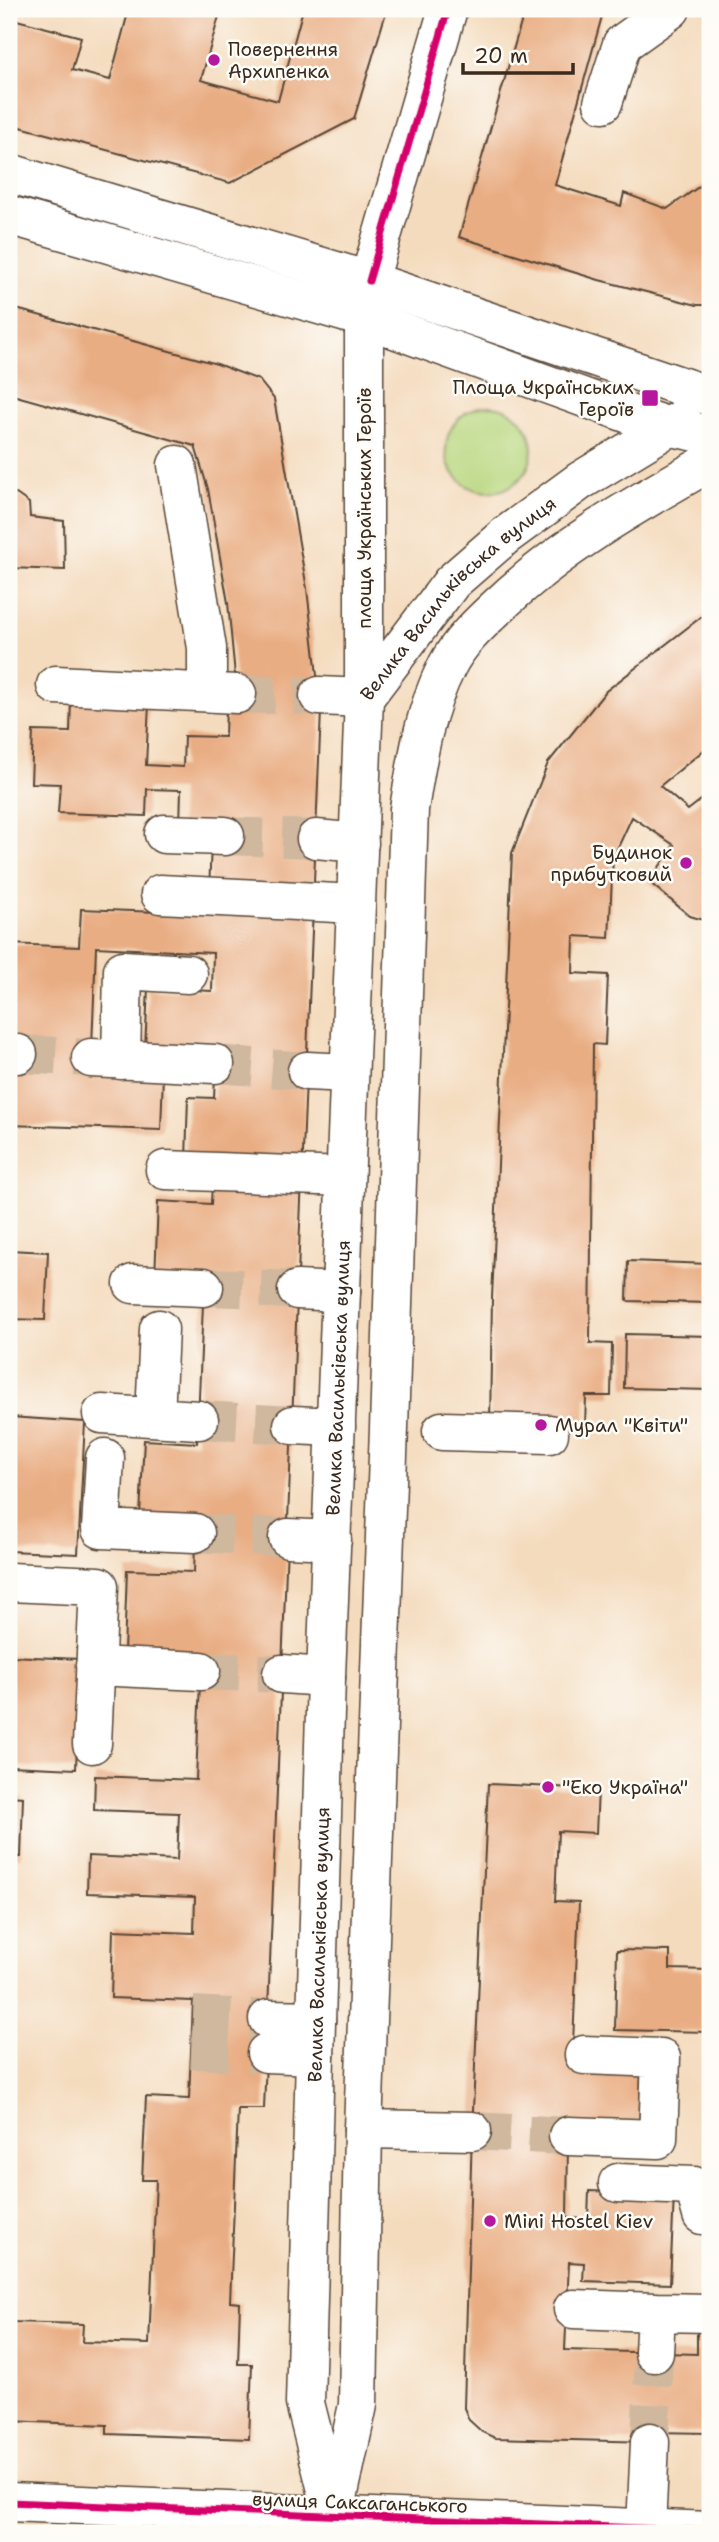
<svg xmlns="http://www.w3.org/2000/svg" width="719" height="2542" font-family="'Shantell Sans',sans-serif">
	<rect width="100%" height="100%" fill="#fdfcf7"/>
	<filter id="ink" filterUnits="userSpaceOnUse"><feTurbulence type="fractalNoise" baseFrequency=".0143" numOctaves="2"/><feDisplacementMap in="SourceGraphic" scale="14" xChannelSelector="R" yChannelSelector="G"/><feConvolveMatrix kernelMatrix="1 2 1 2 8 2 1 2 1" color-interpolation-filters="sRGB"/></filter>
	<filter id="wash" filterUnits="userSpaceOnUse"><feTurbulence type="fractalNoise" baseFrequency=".00686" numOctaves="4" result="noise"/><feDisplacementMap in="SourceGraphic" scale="28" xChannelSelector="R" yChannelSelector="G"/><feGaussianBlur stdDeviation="1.57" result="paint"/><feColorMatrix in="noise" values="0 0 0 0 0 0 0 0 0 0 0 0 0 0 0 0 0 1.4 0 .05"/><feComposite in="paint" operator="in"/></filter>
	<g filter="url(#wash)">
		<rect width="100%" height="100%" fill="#f4dbbe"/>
		<path fill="#b7d67d" stroke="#79804e" stroke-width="2" d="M446 449a43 43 0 1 1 86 0a43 43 0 1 1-86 0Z"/>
		<g id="blocks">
			<path fill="#e9ad83" d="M129,9H221L201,80L278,101L303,9H387L354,119L230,183L9,124V34L13,19L81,37L72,70L110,80Z
				M525,9H604L555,185L621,206L624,193L667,209L710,179V305H697L599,280L459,237Z
				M9,307L217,364L259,380L274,399L307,589L321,710L264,2109H238L230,2302L240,2303L238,2364H252L249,2439L107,2434V2425L9,2421V2322L83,2324L82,2342L149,2344L156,2180H142L146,2097L189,2099L193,2001L111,1998L113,1930L194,1933L195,1897L87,1893L88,1856L177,1860L179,1813L94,1810L95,1776L196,1780L201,1656L124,1652L127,1570L194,1572L196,1518L140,1515L144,1440L197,1443L204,1281L155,1279L158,1201L211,1204L213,1161L186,1159L188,1097L214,1098L216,1052L145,1049L148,988L212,991L213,953L96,947L91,1072L163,1074L161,1130L9,1125V944L79,947L81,909L208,914L211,844L180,826L181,790L147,789L146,816L58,813L60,784L31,783L33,731L70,732L71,699L149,703L146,765L183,767L184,736L225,737L226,706H238L228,603L208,489L195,446L9,394Z
				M12,491L29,503L30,517L64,521L65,570L9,568V492Z
				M710,610V745L660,786L688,810L710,793V922L690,916L649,882L674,845L632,817L613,858L609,938L574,936L573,973L608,975L605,1045L593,1044L590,1343L612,1344L611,1396H586L585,1426L490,1424L492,1298L512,853L548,763L606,691Z
				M9,1250L48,1252L45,1320L9,1319Z
				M628,1261L710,1264V1303L627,1301Z
				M625,1334L710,1336V1390L624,1388Z
				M9,1417L85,1422L78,1554L9,1551Z
				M9,1656L80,1659L76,1769L9,1766Z
				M488,1784L598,1789L596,1833L558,1831L555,1901L579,1902L572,2067L641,2070L639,2132L568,2143L567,2218L588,2219L589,2191L674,2194L670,2284L583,2281L584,2263L569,2262L565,2350L697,2354V2328H710V2433L653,2432V2442L495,2438L482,2432L469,2420L464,2408L472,2131Z
				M9,1796L23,1797L21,1857H9Z
				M617,1950L670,1951V1969L710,1970V2032L615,2030Z"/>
		</g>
	</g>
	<g filter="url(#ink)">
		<use href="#blocks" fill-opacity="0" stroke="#574536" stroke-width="2"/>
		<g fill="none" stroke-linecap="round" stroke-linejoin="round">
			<path stroke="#cfb89e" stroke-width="38" stroke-dasharray="38 19" stroke-linecap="butt" d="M237,694L319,696
				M225,836L316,839
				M18,1054L91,1058
				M215,1064L307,1071
				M204,1287L297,1290
				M199,1420L293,1425
				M195,1533L288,1538
				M201,1671L282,1674
				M193,2015L268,2019
				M191,2050L266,2053
				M472,2131L568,2136
				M650,2442L654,2353"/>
			<g stroke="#574536" stroke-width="41">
				<path id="minor" d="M603,103L622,44L671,9
					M365,314L369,281L448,9
					M177,465L207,648V692
					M56,685L237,694
					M319,696L364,698
					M164,834L225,836
					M316,839L359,843
					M160,894L356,904
					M9,1054H18
					M91,1058L215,1064
					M121,1060L123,970L188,974
					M307,1071L349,1073
					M165,1170L345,1177
					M133,1284L204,1287
					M297,1290L341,1292
					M102,1414L199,1420
					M155,1417L159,1329
					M293,1425L336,1427
					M442,1431L549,1434
					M105,1458L101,1529L195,1533
					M288,1538L332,1540
					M9,1582L99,1586L92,1744
					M95,1666L201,1671
					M282,1674L326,1677
					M268,2019L316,2020
					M266,2053L315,2055
					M363,2129L472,2131
					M568,2136L658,2139L661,2058L584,2055
					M618,2183L694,2186L702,2215H710
					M573,2309L656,2312
					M654,2353L656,2312L710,2313
					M646,2528L650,2442"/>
			</g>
			<g stroke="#574536" stroke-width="41">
				<g id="major">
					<path d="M9,173L369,281L710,396"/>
					<path d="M9,215L364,318L629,414L667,426L710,435"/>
					<path id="s1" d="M364,698L452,582L505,536L580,481L682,419"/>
					<path d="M9,2502L710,2531"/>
					<path id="s2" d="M332,2510L305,2403L326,1677L364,698V318"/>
					<path d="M333,2533L334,2516L358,2405L363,2129L389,1428L409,809C417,760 424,711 447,666C458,644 477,626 495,609C558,548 634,505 710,462"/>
				</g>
			</g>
			<use href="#minor" stroke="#fff" stroke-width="38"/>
			<use href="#major" stroke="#fff" stroke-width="38"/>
			<g stroke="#fdfcf7" stroke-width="11">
				<path id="cycleway" d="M369,281L448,9
					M9,2502L710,2531"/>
			</g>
			<use href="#cycleway" stroke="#d6006c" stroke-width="7"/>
		</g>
	</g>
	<g fill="#b5179e" stroke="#fdfcf7" stroke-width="2.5">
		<circle cx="214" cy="60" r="7"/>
		<rect x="641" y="389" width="18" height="18" rx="3.5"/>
		<circle cx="686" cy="863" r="7"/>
		<circle cx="541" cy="1425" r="7"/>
		<circle cx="548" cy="1787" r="7"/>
		<circle cx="490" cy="2221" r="7"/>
	</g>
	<g text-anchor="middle" stroke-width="5" stroke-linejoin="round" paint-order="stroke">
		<g font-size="19" fill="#3b2a1e" stroke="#fdfcf7" text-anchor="start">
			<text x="228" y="56">Повернення<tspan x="228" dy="22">Архипенка</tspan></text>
			<text x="634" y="394" text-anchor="end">Площа Українських<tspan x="634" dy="22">Героїв</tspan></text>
			<text x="672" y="859" text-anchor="end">Будинок<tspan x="672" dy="22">прибутковий</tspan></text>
			<text x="555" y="1432">Мурал "Квіти"</text>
			<text x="562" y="1794">"Еко Україна"</text>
			<text x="504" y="2228">Mini Hostel Kiev</text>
		</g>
		<g font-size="19" fill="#3b2a1e" stroke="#fdfcf7">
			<text transform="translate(364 508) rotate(-90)" y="7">площа Українських Героїв</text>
			<text dy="7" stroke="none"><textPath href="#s1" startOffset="138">Велика Васильківська вулиця</textPath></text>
			<text dy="7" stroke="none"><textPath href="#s2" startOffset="1136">Велика Васильківська вулиця</textPath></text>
			<text dy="7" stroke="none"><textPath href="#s2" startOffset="569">Велика Васильківська вулиця</textPath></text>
			<text transform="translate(360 2502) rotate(2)" y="7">вулиця Саксаганського</text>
		</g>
	</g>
	<rect width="719" height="2542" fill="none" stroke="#fdfcf7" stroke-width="35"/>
	<path d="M463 63v10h110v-10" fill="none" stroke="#3b2a1e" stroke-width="3.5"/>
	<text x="474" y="63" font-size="21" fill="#3b2a1e" stroke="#fdfcf7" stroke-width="5" paint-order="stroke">20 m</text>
</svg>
